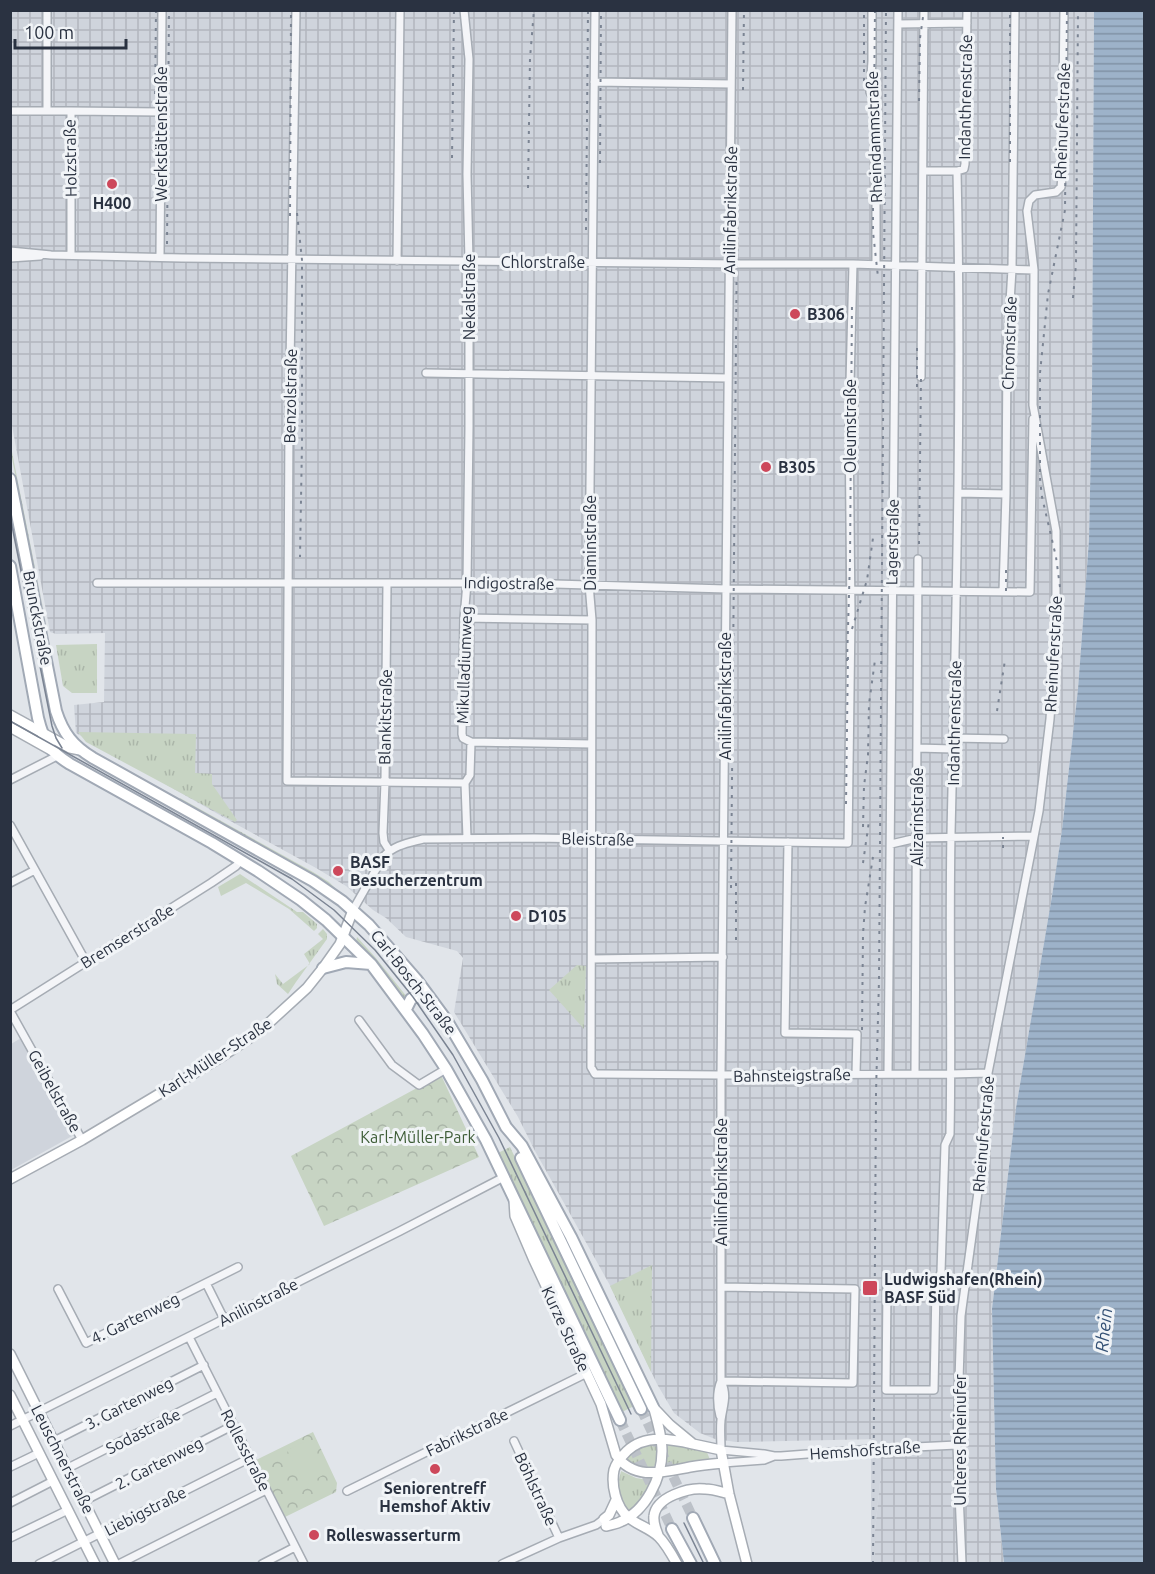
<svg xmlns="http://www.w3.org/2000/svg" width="1155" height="1574" font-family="Ubuntu,sans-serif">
	<defs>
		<pattern id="industrial-grid" width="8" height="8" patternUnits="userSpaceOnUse" patternTransform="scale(1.5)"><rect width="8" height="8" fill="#cfd4dc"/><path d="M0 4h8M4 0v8" fill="none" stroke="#b2b6be"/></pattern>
		<pattern id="grass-tufts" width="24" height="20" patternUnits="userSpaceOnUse" patternTransform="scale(1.5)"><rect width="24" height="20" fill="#c7d4c3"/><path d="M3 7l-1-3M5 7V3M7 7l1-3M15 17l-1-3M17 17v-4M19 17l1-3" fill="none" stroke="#abb6a9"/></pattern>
		<pattern id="forest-crowns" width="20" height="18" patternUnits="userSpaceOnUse" patternTransform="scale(1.5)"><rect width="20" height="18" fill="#c7d4c3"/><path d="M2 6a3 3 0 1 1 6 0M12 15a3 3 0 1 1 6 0" fill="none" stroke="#abb6a9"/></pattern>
		<pattern id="water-rules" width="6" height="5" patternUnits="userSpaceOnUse" patternTransform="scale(1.5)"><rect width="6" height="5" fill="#9db2c9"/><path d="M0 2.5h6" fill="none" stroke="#8091a5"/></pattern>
	</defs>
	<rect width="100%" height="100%" fill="#e1e5ea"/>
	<path fill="#cfd4dc" d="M21,1038L74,1135L11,1170V1044Z
		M871,1439H881V1473L875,1531V1563L871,1564Z"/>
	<path fill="url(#industrial-grid)" d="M10,11H1094L1092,395L1089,540L1078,689L1062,830L1052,896L1016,1108L992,1309L996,1489L1004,1563H875V1531L881,1473V1439L736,1442L715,1439L700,1433L674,1413L657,1384L612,1289L535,1151L518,1117L454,1012L463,958L457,951L406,937L386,918L373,910L346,886L316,868L223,817L76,733L74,705L104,702L105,633L56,634L50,632L11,420Z"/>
	<path fill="url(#grass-tufts)" d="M12,452L49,638L11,454Z
		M97,644V693H72L63,686L56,645Z
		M78,732L196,734L195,773L212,774V784L237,820L235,822L86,742Z
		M180,798L313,872L329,882L336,889L279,855L179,800Z
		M240,874L297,912H303L317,924V928L314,931L289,909L246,883L221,896L218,887Z
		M323,929L327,934V939L296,982L288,994L277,984L275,974L283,984L310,964L304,954L323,939L318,934Z
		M357,937L375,957L407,997L404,1000L356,942Z
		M577,965L586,966L584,1029L549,990Z
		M510,1147L634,1406L622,1412L498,1153Z
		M652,1265L651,1372L610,1286Z
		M656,1442L659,1446L658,1460L653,1468L640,1470L626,1460L637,1447Z
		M668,1444L706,1450L711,1462L666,1468Z
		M621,1471L636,1478L654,1481L638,1506L629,1512C619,1500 617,1486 621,1471Z"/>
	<path fill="url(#forest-crowns)" d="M441,1075L479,1157L324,1226L291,1156Z
		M313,1432L337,1483L336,1492L285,1517L256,1460Z"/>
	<path fill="#c7d4c3" d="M306,1441L323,1475L305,1485L287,1450Z"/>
	<path fill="url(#water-rules)" d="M1094,11H1144V1563H1004L996,1489L992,1309L1016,1108L1052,896L1062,830L1078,689L1089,540L1092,395Z"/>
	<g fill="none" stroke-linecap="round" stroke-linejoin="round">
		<path stroke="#bcc1c8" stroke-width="10" stroke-dasharray="10 5" stroke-linecap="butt" d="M641,1409L693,1518
			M620,1420L672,1529"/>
		<g stroke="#a6acb4" stroke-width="10">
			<path id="street" d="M47,10V111H71V255
				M296,10L289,424L287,781L465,783
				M464,10L469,59L467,174L469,262V427L467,583L464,618L462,734L463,738L471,742
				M595,10L589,584L592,620L591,1067L595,1074H601L721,1075L951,1074L988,1073
				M732,10L721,1075V1381C728,1396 723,1405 721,1420C720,1430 721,1440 721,1450L764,1454L774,1456
				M872,10V61L870,92L874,100L876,109V264
				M898,24L967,23
				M594,82L731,84
				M10,111H47
				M71,111L161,112
				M923,171H957
				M957,171L964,169L965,164L967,10
				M10,251L51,255L182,258L737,264H853L1034,270
				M160,257L162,10
				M10,258L40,256
				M397,261L400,10
				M426,373L728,378
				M921,377L924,10
				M958,493L1006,494
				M97,583H520L726,589L1030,592L1033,419
				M387,583L385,782L383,833L384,842L389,850
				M1003,591L1006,494L1007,352L1012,269L1015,10
				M464,618L592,620
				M953,738L1004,739
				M917,748L953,749
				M10,780L57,756
				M465,783L470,775L471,742L591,744
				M465,783L467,838
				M10,825L86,962
				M788,842L785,1033L857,1034L856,1074
				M891,844L917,838L1034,836
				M10,883L35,870
				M353,910L383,857C394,845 408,843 423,839L534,838L848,843L851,616L849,423L853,264
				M592,959L723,957
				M10,1010L211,883L236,866L241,860
				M10,1011L82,1140
				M359,1020L392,1065L419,1085L446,1069
				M888,1074C892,720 892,365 898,10
				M915,1074L918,559
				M206,1283L238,1267
				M721,1287L855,1289L853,1383L721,1381
				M936,1288H887L886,1390H934L936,1288L941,1272L945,1145L950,1134C952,1034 949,934 951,834C956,613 962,392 957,171
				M58,1289L86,1343L206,1283L224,1319
				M189,1337L304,1564
				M720,1416C717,1404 716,1393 721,1381
				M10,1426L400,1231L504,1177
				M54,1441L204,1365
				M514,1441L559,1538
				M723,1463L764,1460L774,1456H781L873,1449L957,1445
				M10,1467L39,1453
				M68,1468L217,1393
				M347,1491L587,1373
				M84,1501L234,1425
				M10,1503L53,1481
				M10,1538L68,1510
				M39,1564L250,1458
				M119,1564L266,1490
				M262,1564L295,1547
				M502,1564L559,1538L596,1525L604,1519
				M962,1564L957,1445L961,1316L984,1148L988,1073L1039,811L1050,719L1056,626V531L1033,405L1034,270L1027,211L1029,201L1035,195L1056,192L1061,187L1062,177L1064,10"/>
		</g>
		<g stroke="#a6acb4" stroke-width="12">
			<path id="secondary" d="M10,715L70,748L80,750
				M10,727L51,750
				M10,1179L82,1140L221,1057L260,1031L307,988L323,968L340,944L353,910
				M514,1200L515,1216L533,1258L601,1404L616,1455C634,1481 663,1472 690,1467C701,1465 712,1464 723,1463
				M10,1354L115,1564
				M10,1395L95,1564
				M653,1407L670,1425L693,1444L721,1450L729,1494L747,1564
				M604,1519L609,1515L616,1500
				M606,1526C611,1525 616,1524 620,1522C646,1511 662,1478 662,1451C662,1437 658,1423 654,1409
				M658,1535C656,1529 653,1523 654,1516C656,1497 689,1487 705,1489C714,1489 721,1492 729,1494
				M677,1564C672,1555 666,1544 659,1537C650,1528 637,1525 628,1517C616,1507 611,1485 614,1470C616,1463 622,1456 627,1451C645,1434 671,1439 693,1444"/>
		</g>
		<g stroke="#a1a9b5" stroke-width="14">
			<path id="primary" d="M10,479L56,711C63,733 73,746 93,758L313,881L342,901L369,925L416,979L447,1021L482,1080L506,1127L522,1146L571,1237L653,1407
				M10,566L38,718C44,742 49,751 70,764L212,843L258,871L301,900L326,920L371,964L423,1034L446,1069L486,1140L620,1420
				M323,968L346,962L371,964
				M406,1009L411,999L417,996L432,1003
				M521,1158L641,1409
				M693,1518L715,1564
				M672,1529L691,1564"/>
		</g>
		<use href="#street" stroke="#f4f5f8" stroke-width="7"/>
		<use href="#secondary" stroke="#fff" stroke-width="9"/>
		<use href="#primary" stroke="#fff" stroke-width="10"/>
		<path stroke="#7b8493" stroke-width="1.5" d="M10,516L52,726L56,738L62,748
			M10,721L292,879L334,910L375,950L413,997L453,1055L499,1138L631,1414
			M684,1523L704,1564"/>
		<path stroke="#7b8493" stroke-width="2" stroke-dasharray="3 6" stroke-linecap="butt" d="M875,10L873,195V232L878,277
			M864,81V10
			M743,90L744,10
			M919,101L920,38L924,10
			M155,103L156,10
			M452,158L454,10
			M1010,162V10
			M600,163L601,10
			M528,188L530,58L534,10
			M297,213L302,260V443L300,557
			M290,216L291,10
			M586,230L588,10
			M167,244L169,10
			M1073,298L1076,264L1078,10
			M917,387V344
			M919,544L921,377
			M1060,587L1056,557L1042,497L1040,479V373L1048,294L1065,210L1067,10
			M1006,591V570
			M852,629L867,580L873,538
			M847,661L850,561L852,303
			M997,711L1005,660
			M846,804L848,652
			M863,827L864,786L868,755L869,704L875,660
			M1003,848V837
			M863,863L869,821
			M731,888L737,231
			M736,940V880
			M862,1030L863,934L865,907L873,857
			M873,1564L876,1093L879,980L886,10"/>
	</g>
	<g fill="#cd485b" stroke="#f1f4f7" stroke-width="2">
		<circle cx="112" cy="184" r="6"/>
		<circle cx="795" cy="314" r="6"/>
		<circle cx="766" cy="467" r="6"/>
		<circle cx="338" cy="871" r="6"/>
		<circle cx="516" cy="916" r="6"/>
		<rect x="862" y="1280" width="16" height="16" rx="3"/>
		<circle cx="435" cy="1469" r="6"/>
		<circle cx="314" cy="1535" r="6"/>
	</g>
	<g text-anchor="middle" stroke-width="6" stroke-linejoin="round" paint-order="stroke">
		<g font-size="16" fill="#2a3241" stroke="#f1f4f7">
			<text transform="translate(965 97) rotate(-89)" y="6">Indanthrenstraße</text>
			<text transform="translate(1062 121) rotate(-88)" y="6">Rheinuferstraße</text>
			<text transform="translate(161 134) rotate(-90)" y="6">Werkstättenstraße</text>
			<text transform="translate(874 137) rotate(-92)" y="6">Rheindammstraße</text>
			<text transform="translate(70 158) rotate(-91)" y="6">Holzstraße</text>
			<text transform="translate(730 210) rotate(-89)" y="6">Anilinfabrikstraße</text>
			<text x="543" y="268">Chlorstraße</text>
			<text transform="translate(469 297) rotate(-90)" y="6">Nekalstraße</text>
			<text transform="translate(1009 343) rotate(-88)" y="6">Chromstraße</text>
			<text transform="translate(290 396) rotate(-89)" y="6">Benzolstraße</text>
			<text transform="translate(850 426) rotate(-90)" y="6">Oleumstraße</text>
			<text transform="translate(892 542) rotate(-89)" y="6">Lagerstraße</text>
			<text transform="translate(590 543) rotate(-90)" y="6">Diaminstraße</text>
			<text transform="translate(509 583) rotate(1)" y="6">Indigostraße</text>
			<text transform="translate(38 618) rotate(79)" y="6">Brunckstraße</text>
			<text transform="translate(1053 654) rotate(-87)" y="6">Rheinuferstraße</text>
			<text transform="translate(464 665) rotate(-88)" y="6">Mikulladiumweg</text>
			<text transform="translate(725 696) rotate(-90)" y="6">Anilinfabrikstraße</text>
			<text transform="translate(385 717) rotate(-89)" y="6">Blankitstraße</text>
			<text transform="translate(954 723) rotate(-89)" y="6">Indanthrenstraße</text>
			<text transform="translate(917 817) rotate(-90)" y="6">Alizarinstraße</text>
			<text transform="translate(598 839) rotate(1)" y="6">Bleistraße</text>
			<text transform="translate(127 936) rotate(-32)" y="6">Bremserstraße</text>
			<text transform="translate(414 982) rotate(52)" y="6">Carl-Bosch-Straße</text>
			<text transform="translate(215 1057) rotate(-33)" y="6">Karl-Müller-Straße</text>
			<text transform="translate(792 1075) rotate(-1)" y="6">Bahnsteigstraße</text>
			<text transform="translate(55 1091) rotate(61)" y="6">Geibelstraße</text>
			<text transform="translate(983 1134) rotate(-85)" y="6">Rheinuferstraße</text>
			<text transform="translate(721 1182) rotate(-90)" y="6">Anilinfabrikstraße</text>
			<text transform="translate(258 1302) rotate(-27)" y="6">Anilinstraße</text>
			<text transform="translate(135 1318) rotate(-26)" y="6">4. Gartenweg</text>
			<text transform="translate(566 1329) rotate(65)" y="6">Kurze Straße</text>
			<text transform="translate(129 1403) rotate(-27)" y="6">3. Gartenweg</text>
			<text transform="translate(143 1431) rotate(-27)" y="6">Sodastraße</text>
			<text transform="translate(467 1432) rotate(-26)" y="6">Fabrikstraße</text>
			<text transform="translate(960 1440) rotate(-90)" y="6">Unteres Rheinufer</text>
			<text transform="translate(246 1450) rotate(63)" y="6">Rollesstraße</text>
			<text transform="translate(865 1450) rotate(-4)" y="6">Hemshofstraße</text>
			<text transform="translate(63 1459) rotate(63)" y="6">Leuschnerstraße</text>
			<text transform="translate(159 1463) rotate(-27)" y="6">2. Gartenweg</text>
			<text transform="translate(536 1489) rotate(65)" y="6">Böhlstraße</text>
			<text transform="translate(145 1511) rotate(-27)" y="6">Liebigstraße</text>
		</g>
		<g font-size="16" font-weight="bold" fill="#2a3241" stroke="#f1f4f7" text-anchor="start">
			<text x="112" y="209" text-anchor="middle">H400</text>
			<text x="807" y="320">B306</text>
			<text x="778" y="473">B305</text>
			<text x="350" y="868">BASF<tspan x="350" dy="18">Besucherzentrum</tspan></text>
			<text x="528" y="922">D105</text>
			<text x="884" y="1285">Ludwigshafen(Rhein)<tspan x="884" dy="18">BASF Süd</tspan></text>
			<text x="435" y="1494" text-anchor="middle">Seniorentreff<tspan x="435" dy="18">Hemshof Aktiv</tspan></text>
			<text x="326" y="1541">Rolleswasserturm</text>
		</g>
		<g font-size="16" fill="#3e5d37" stroke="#f1f4f7">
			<text x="418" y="1143">Karl-Müller-Park</text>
		</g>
		<g font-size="18" font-style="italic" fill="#345175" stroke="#f1f4f7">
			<text transform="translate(1104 1330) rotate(-84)" y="6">Rhein</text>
		</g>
	</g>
	<rect width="1155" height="1574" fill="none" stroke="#2a3241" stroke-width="24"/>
	<path d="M15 39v9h111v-9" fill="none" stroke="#2a3241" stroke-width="3"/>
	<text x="24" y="39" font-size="18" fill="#2a3241" stroke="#f1f4f7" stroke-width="4.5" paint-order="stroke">100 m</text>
</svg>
